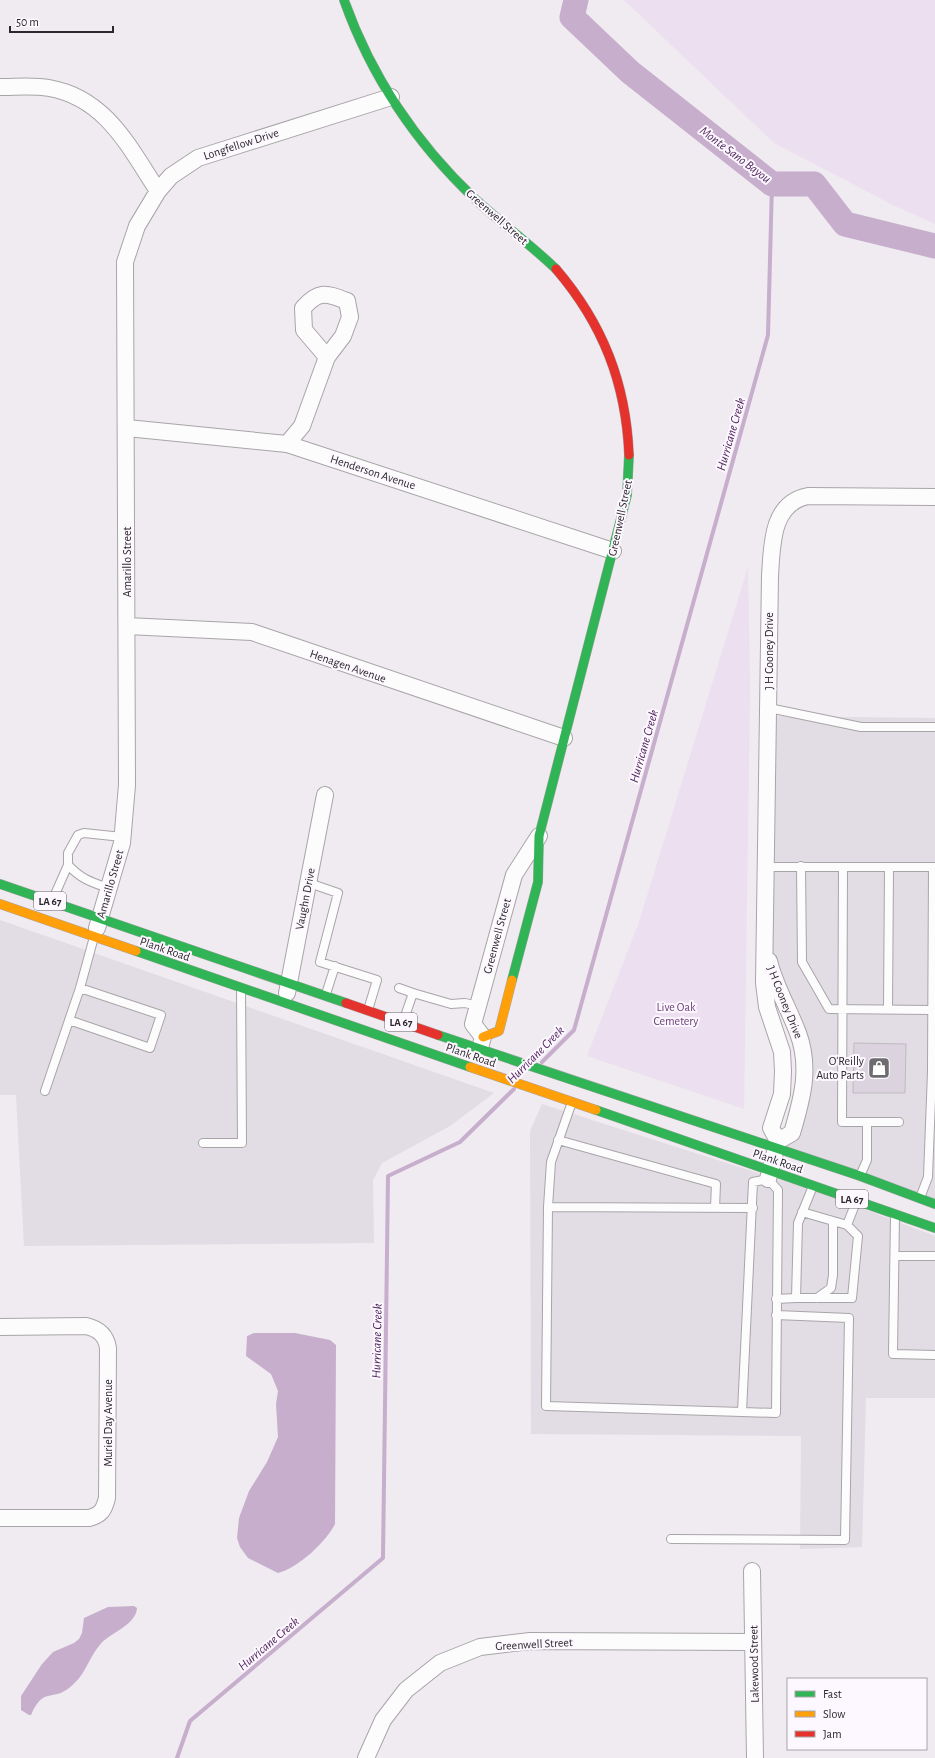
<svg xmlns="http://www.w3.org/2000/svg" width="935" height="1758" font-family="'Alegreya Sans',sans-serif">
	<rect width="100%" height="100%" fill="#efebf0"/>
	<path fill="#e2dce4" d="M769,716L935,718V1200L787,1149L802,1046L766,950Z
		M0,920L494,1093L450,1126L382,1163L373,1180L374,1243L24,1246L16,1095H0Z
		M542,1104L827,1195L935,1236V1398H866L862,1547L800,1549L801,1436L531,1434L530,1131Z"/>
	<path fill="#ecdff0" d="M624,0H935V224L895,206L774,143Z
		M748,567L750,689L744,1109L587,1056L639,922Z"/>
	<path fill="#c6aecc" d="M254,1333H295L330,1340L336,1345L335,1524C326,1542 298,1568 278,1573L248,1558L240,1547L237,1538L239,1518L249,1491L267,1462L278,1437L276,1404L278,1391L271,1374L246,1356L247,1336Z
		M134,1606L137,1608C136,1626 108,1633 99,1646C87,1661 86,1675 69,1688C51,1702 44,1686 31,1715H29L21,1710V1696L42,1664L53,1652L74,1643L79,1639L82,1633L84,1618L108,1607Z"/>
	<g fill="none" stroke-linecap="round" stroke-linejoin="round">
		<path stroke="#c6aecc" stroke-width="4" d="M542,1062L574,1030L768,335L772,184
			M177,1758L190,1721L383,1558L388,1176L460,1142L514,1089"/>
		<path stroke="#c6aecc" stroke-width="25" d="M576,0L572,17L630,72L772,184H814L845,224L935,246"/>
	</g>
	<path fill="#dbd3dd" stroke="#bebbbe" d="M854,1043L906,1044L905,1093H853Z"/>
	<g fill="none" stroke-linecap="round" stroke-linejoin="round">
		<g stroke="#a8a5a8" stroke-width="10">
			<path id="lane" d="M769,708L861,727H935
				M801,866L802,962L829,1009L932,1010
				M766,867H935
				M843,867L842,1122H899
				M309,883L338,893L320,962L377,980L368,1010
				M108,888C91,882 81,879 68,865V853L78,835L84,833L122,837
				M52,901L68,865
				M399,988L413,993
				M326,994L335,966
				M888,1009L889,867
				M69,1020L150,1048L161,1015L80,988
				M403,1022L413,993L451,1004L465,1003L478,1006
				M932,1072L933,867
				M45,1091L80,988L94,937
				M572,1102L551,1162L548,1207L753,1208
				M558,1140L716,1184L715,1208
				M203,1143H242L241,988
				M860,1176L867,1160V1122
				M768,1179L778,1190L776,1413L742,1412L753,1182Z
				M920,1198L928,1177L932,1072H935
				M548,1207L546,1406L742,1412
				M802,1212L847,1225L856,1202
				M895,1215L893,1354L935,1355
				M895,1256H935
				M796,1298H852L858,1236L847,1225
				M817,1298L831,1288L833,1275V1221
				M776,1299L796,1298L798,1223L813,1186
				M671,1539L845,1540L849,1318L776,1315"/>
		</g>
		<g stroke="#a8a5a8" stroke-width="18">
			<path id="street" d="M0,87C16,87 33,85 49,88C106,98 129,147 158,191L171,176L198,158L391,97
				M127,428L287,444L613,551
				M287,444L302,426L327,357L343,336L350,317L347,301C326,293 319,290 303,308L304,330L327,357
				M127,626L252,632L564,738
				M97,928L122,843L127,785L125,262L137,226L158,191
				M769,961C775,986 789,1009 798,1033C811,1068 802,1099 792,1133L778,1141
				M287,993L325,795
				M480,1048L483,1037L473,1024L514,875L539,836
				M768,1179L778,1141L771,1128L782,1094L783,1071L782,1052L767,1007L764,983L770,576C772,546 771,503 808,496L935,497
				M0,1327L86,1326C99,1329 106,1335 108,1348L107,1498C104,1510 101,1515 89,1518H0
				M752,1571L755,1758
				M366,1758L383,1720L406,1690L440,1663L480,1647L530,1641L753,1642"/>
		</g>
		<g stroke="#a8a5a8" stroke-width="10">
			<path id="fast" d="M344,0C371,76 417,144 475,199C501,223 530,244 556,269
				M0,884L346,1003
				M136,951L470,1067
				M512,980L538,882L539,836L627,495L629,455
				M438,1035L860,1176L935,1204
				M596,1110L935,1228"/>
		</g>
		<g stroke="#a8a5a8" stroke-width="10">
			<path id="slow" d="M0,904L136,951
				M483,1037L499,1031L512,980
				M470,1067L596,1110"/>
		</g>
		<g stroke="#a8a5a8" stroke-width="10">
			<path id="jam" d="M556,269C603,324 626,383 629,455
				M346,1003L438,1035"/>
		</g>
		<use href="#lane" stroke="#fdfcfd" stroke-width="8"/>
		<use href="#street" stroke="#fdfcfd" stroke-width="16"/>
		<use href="#fast" stroke="#30b455" stroke-width="9"/>
		<use href="#slow" stroke="#ff9f0a" stroke-width="9"/>
		<use href="#jam" stroke="#e5322d" stroke-width="9"/>
	</g>
	<defs>
		<g id="shop-square" transform="scale(1.15)"><rect x="-9" y="-9" width="18" height="18" rx="4" fill="#6f6c70" stroke="#fdf7ff"/><path d="M-5-2.5h2.3a2.7 3.5 0 0 1 5.4 0H5L5.5 6h-11ZM-1.5-2.5h3a1.5 2.3 0 0 0-3 0Z" fill="#fff"/></g>
	</defs>
	<g fill-rule="evenodd">
		<use href="#shop-square" x="879" y="1068"/>
	</g>
	<g text-anchor="middle" stroke-width="4" stroke-linejoin="round" paint-order="stroke">
		<g fill="#fdf7ff" stroke="#69666b" stroke-width="1">
			<rect x="34" y="892" width="32" height="18" rx="3"/>
			<rect x="385" y="1013" width="32" height="18" rx="3"/>
			<rect x="836" y="1190" width="32" height="18" rx="3"/>
		</g>
		<g font-size="11" font-weight="bold" fill="#2a282b">
			<text x="50" y="905">LA 67</text>
			<text x="401" y="1026">LA 67</text>
			<text x="852" y="1203">LA 67</text>
		</g>
		<g font-size="12" fill="#2a282b" stroke="#fdf7ff">
			<text transform="translate(241 144) rotate(-18)" y="4">Longfellow Drive</text>
			<text transform="translate(497 217) rotate(41)" y="4">Greenwell Street</text>
			<text transform="translate(373 472) rotate(18)" y="4">Henderson Avenue</text>
			<text transform="translate(620 518) rotate(-78)" y="4">Greenwell Street</text>
			<text transform="translate(127 562) rotate(-90)" y="4">Amarillo Street</text>
			<text transform="translate(769 651) rotate(-90)" y="4">J H Cooney Drive</text>
			<text transform="translate(348 666) rotate(19)" y="4">Henagen Avenue</text>
			<text transform="translate(110 884) rotate(-74)" y="4">Amarillo Street</text>
			<text transform="translate(305 899) rotate(-79)" y="4">Vaughn Drive</text>
			<text transform="translate(497 936) rotate(-75)" y="4">Greenwell Street</text>
			<text transform="translate(165 949) rotate(19)" y="4">Plank Road</text>
			<text transform="translate(785 1002) rotate(68)" y="4">J H Cooney Drive</text>
			<text transform="translate(471 1055) rotate(19)" y="4">Plank Road</text>
			<text transform="translate(778 1161) rotate(19)" y="4">Plank Road</text>
			<text transform="translate(108 1423) rotate(-90)" y="4">Muriel Day Avenue</text>
			<text transform="translate(534 1644) rotate(-3)" y="4">Greenwell Street</text>
			<text transform="translate(754 1664) rotate(-91)" y="4">Lakewood Street</text>
		</g>
		<g font-size="12" fill="#683e73" stroke="#fdf7ff">
			<text x="676" y="1011">Live Oak<tspan x="676" dy="14">Cemetery</tspan></text>
		</g>
		<g font-size="12" fill="#2a282b" stroke="#fdf7ff" text-anchor="end">
			<text x="864" y="1065">O'Reilly<tspan x="864" dy="14">Auto Parts</tspan></text>
		</g>
		<g font-size="13" font-style="italic" fill="#51285c" stroke="#fdf7ff">
			<text transform="translate(736 154) rotate(37)" y="5">Monte Sano Bayou</text>
			<text transform="translate(730 434) rotate(-74)" y="5">Hurricane Creek</text>
			<text transform="translate(643 746) rotate(-74)" y="5">Hurricane Creek</text>
			<text transform="translate(535 1054) rotate(-45)" y="5">Hurricane Creek</text>
			<text transform="translate(376 1341) rotate(-89)" y="5">Hurricane Creek</text>
			<text transform="translate(268 1643) rotate(-40)" y="5">Hurricane Creek</text>
		</g>
	</g>
	<rect x="787" y="1678" width="140" height="72" fill="#fdf7ff" stroke="#a9a4aa"/>
	<rect x="795" y="1691" width="20" height="6" fill="#30b455" stroke="#a9a4aa"/>
	<text x="823" y="1698" font-size="12" fill="#2a282b">Fast</text>
	<rect x="795" y="1711" width="20" height="6" fill="#ff9f0a" stroke="#a9a4aa"/>
	<text x="823" y="1718" font-size="12" fill="#2a282b">Slow</text>
	<rect x="795" y="1731" width="20" height="6" fill="#e5322d" stroke="#a9a4aa"/>
	<text x="823" y="1738" font-size="12" fill="#2a282b">Jam</text>
	<path d="M10 26v6h103v-6" fill="none" stroke="#2a282b" stroke-width="2"/>
	<text x="16" y="26" font-size="12" fill="#2a282b" stroke="#fdf7ff" stroke-width="3" paint-order="stroke">50 m</text>
</svg>
